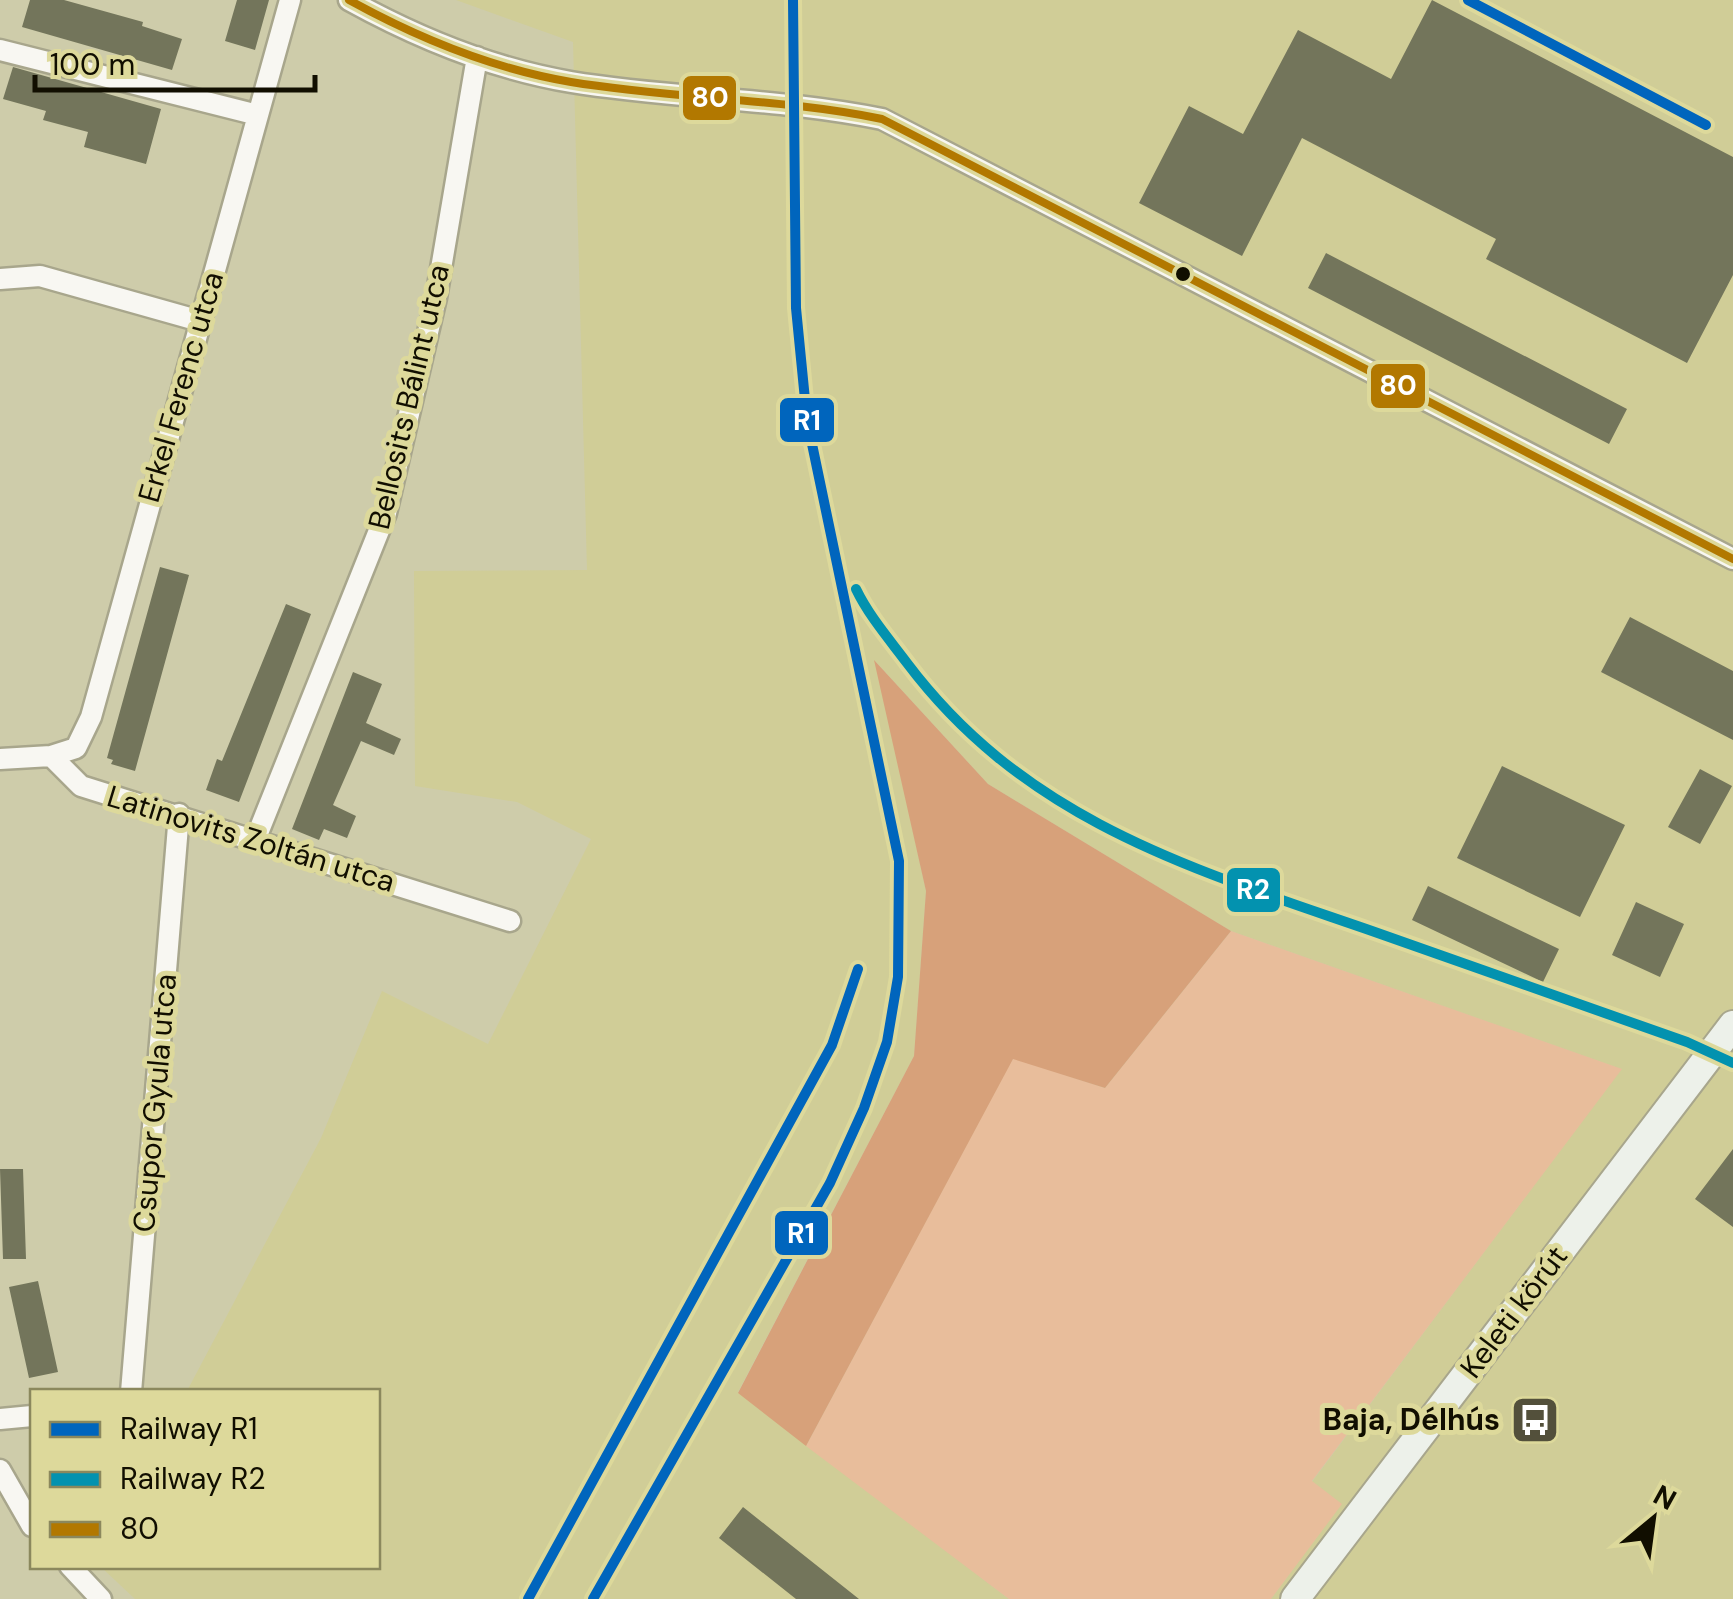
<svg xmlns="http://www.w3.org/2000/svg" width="1733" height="1599" font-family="'DM Sans',sans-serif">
	<rect width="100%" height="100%" fill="#ceccaa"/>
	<path fill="#d0cd97" d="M456,0H1733V1599H1271L1341,1504L1312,1482L1621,1069L1231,931L988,784L876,662L926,891L914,1056L738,1392L1009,1599H135L101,1567L378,1566V1392L187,1391L321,1138L382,991L488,1044L591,839L517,802L415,786L414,571L587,570L573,42Z"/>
	<path fill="#e8bd9b" d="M1231,931L1622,1069L1312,1481L1342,1504L1271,1599H1009L806,1446L1013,1058L1105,1088Z"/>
	<path fill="#d7a17a" d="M874,660L988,784L1231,931L1105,1088L1013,1059L806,1446L738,1393L914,1056L926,891Z"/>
	<path fill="#73755b" d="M30,0H64L143,22L142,26L182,39L172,70L22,27Z
		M237,0H269L255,50L225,41Z
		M1432,0L1733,157V275L1687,363L1486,259L1496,239L1302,138L1242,256L1139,203L1189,106L1243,134L1298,30L1391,79Z
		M13,67L161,109L146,164L84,147L88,132L43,120L46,111L3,99Z
		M1326,253L1627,409L1609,444L1308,288Z
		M160,567L189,575L135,771L111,764L113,760L107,758Z
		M286,604L311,614L239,802L206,790L217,759L222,761Z
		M1630,617L1733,671V740L1601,672Z
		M353,672L382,684L366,723L401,739L394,755L361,741L333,805L356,816L347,838L324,829L319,840L292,829Z
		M1502,766L1625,825L1580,917L1457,858Z
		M1700,769L1732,786L1700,844L1668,827Z
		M1428,886L1559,949L1543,982L1412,920Z
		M1636,902L1684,924L1660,977L1612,955Z
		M1733,1149V1227L1695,1199Z
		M0,1169H23L26,1259H3Z
		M38,1281L58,1372L29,1378L9,1287Z
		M743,1507L859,1599H796L719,1538Z"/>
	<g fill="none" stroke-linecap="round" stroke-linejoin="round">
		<g stroke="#a8a68c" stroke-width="25">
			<path id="street" d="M349,0C416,37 494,69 571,82C674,99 779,98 882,119L1733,559
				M0,50L258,115
				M0,279L40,276L200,321
				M51,756L76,748L91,717L290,0
				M0,759L51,756L81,786L510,921
				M256,838L386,513L436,298L477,57
				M131,1392L179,814
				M0,1419L32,1416
				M0,1470L32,1526
				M70,1566L101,1599"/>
		</g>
		<g stroke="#a8a68c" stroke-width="32">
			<path id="secondary" d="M1295,1599L1733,1025"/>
		</g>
		<use href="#street" stroke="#f8f7f2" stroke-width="20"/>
		<use href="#secondary" stroke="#edf1ea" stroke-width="28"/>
		<g stroke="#ddd99b" stroke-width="15">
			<path id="bus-1" d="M349,0C416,37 494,69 571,82C674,99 779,98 882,119L1733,559"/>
		</g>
		<use href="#bus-1" stroke="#b27800" stroke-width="8"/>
		<g stroke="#ddd99b" stroke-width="18">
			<path id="rail-1" d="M1468,0L1706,125
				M528,1599L832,1045L858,969
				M593,1599L830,1183L864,1108L887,1042L898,977L899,861L807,420L796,308L793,0"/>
		</g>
		<g stroke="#ddd99b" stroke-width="18">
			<path id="rail-2" d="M856,589C869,616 889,639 907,663C1027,822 1193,869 1372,931C1477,968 1582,1005 1687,1042L1733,1063"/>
		</g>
		<use href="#rail-1" stroke="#0065bd" stroke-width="10"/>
		<use href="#rail-2" stroke="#0392af" stroke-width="10"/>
	</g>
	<defs>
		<g id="bus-square" transform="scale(2.5)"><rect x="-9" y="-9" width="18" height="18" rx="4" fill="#53503b" stroke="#ddd99b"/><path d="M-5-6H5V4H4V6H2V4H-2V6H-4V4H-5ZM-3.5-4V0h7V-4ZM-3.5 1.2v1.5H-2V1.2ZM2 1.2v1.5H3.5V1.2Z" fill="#fff"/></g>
	</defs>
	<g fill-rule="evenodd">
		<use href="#bus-square" x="1535" y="1420"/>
	</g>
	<circle fill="#110e00" stroke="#ddd99b" stroke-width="4" cx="1183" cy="274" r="9"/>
	<g text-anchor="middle" stroke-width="10" stroke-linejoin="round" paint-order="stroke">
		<g font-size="30" fill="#110e00" stroke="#ddd99b">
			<text transform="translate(181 387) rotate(-74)" y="10">Erkel Ferenc utca</text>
			<text transform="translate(409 397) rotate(-77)" y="10">Bellosits Bálint utca</text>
			<text transform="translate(251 839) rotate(17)" y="10">Latinovits Zoltán utca</text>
			<text transform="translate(155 1103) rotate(-85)" y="10">Csupor Gyula utca</text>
			<text transform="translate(1514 1312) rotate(-53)" y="10">Keleti körút</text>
		</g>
		<g font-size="30" font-weight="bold" fill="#110e00" stroke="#ddd99b" text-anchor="end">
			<text x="1500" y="1430">Baja, Délhús</text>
		</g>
	</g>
	<g stroke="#ddd99b" stroke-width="4">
		<rect x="681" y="74" width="57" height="48" rx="10" fill="#b27800"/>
		<rect x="1369" y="362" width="58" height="48" rx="10" fill="#b27800"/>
		<rect x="778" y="396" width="58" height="48" rx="10" fill="#0065bd"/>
		<rect x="1225" y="866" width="57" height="48" rx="10" fill="#0392af"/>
		<rect x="773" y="1209" width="57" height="48" rx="10" fill="#0065bd"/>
	</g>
	<g font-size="28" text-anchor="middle" font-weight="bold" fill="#fff">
		<text x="710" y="107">80</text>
		<text x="1398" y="395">80</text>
		<text x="807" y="430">R1</text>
		<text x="1253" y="899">R2</text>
		<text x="801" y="1243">R1</text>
	</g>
	<rect x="30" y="1389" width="350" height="180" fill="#ddd99b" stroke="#8b885d" stroke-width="2.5"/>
	<rect x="50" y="1422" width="50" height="15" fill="#0065bd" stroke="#8b885d" stroke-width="2.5"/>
	<text x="120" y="1439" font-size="30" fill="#110e00">Railway R1</text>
	<rect x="50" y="1472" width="50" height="15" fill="#0392af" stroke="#8b885d" stroke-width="2.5"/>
	<text x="120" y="1489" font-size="30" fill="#110e00">Railway R2</text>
	<rect x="50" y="1522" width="50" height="15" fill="#b27800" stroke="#8b885d" stroke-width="2.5"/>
	<text x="120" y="1539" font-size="30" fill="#110e00">80</text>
	<g transform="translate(1653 1519) rotate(29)" stroke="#ddd99b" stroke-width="8" paint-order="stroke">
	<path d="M0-8L18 38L0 25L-18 38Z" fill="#110e00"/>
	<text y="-15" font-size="28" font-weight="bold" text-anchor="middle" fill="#110e00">N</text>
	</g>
	<path d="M35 75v15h280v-15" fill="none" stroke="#110e00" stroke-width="5"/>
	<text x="50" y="75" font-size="30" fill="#110e00" stroke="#ddd99b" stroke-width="8" paint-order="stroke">100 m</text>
</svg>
